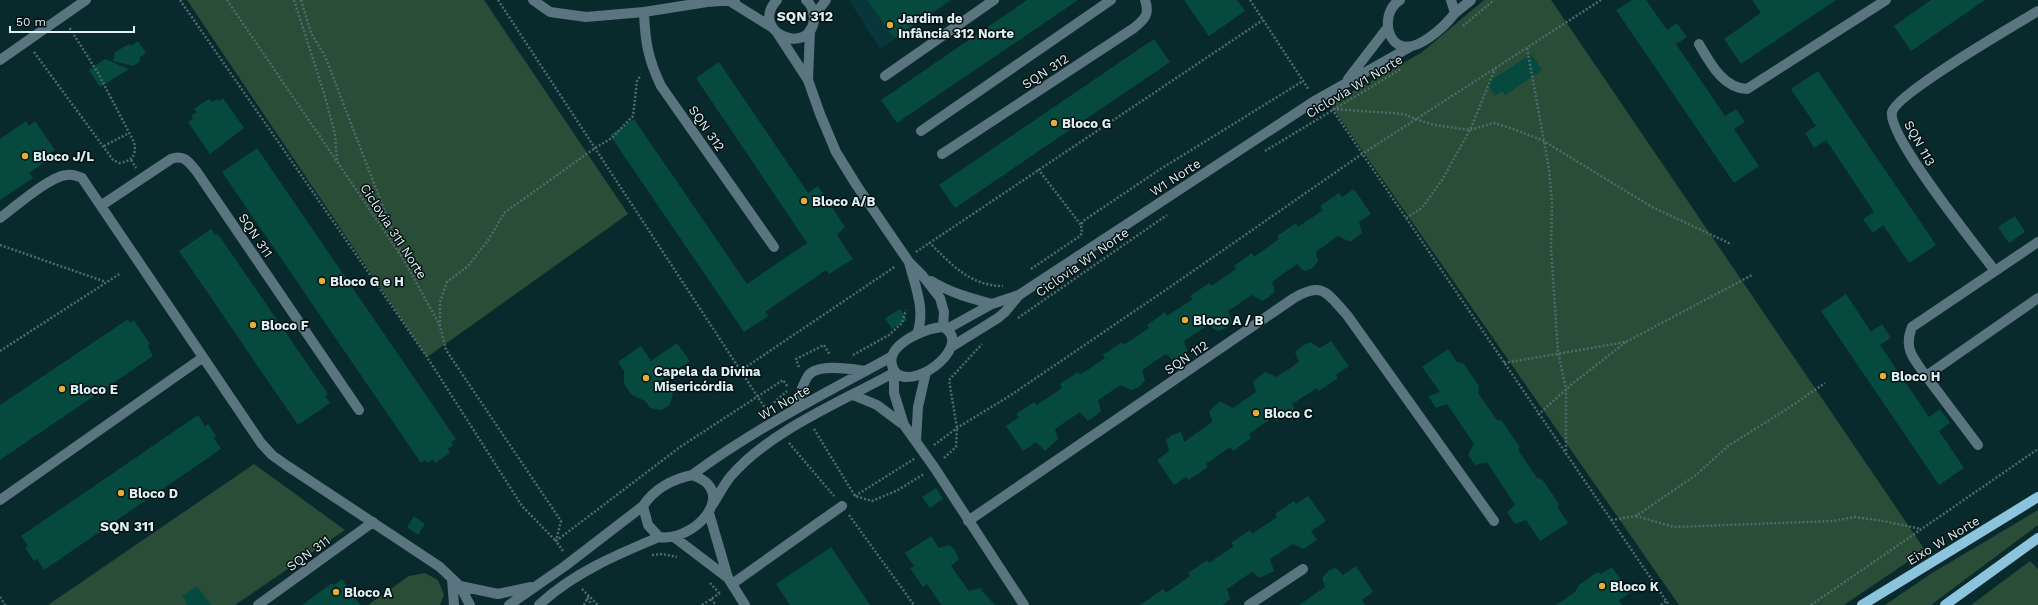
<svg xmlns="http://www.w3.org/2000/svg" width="2038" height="605" font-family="'Work Sans',sans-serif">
	<rect width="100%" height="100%" fill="#092a2d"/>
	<path fill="#07363b" d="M849,0H953L880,49Z"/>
	<path fill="#2a4d37" d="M187,0H484L628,214L427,357Z
		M1484,0H1551L1925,550L1844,605H1679L1330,104L1421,53Z
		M254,464L345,530L235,605H48Z
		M2038,510V525L1931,605H1885L1932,573Z
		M2030,561L2038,569V605H1971Z
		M425,573L438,580L444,595L440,605H368L409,576Z"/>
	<path fill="#05493f" d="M867,0H950L894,38Z
		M1027,0H1078L897,123L881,100Z
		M1184,0H1237L1245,11L1209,36Z
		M1632,0H1646L1667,30L1677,23L1687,37L1676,44L1725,116L1736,109L1745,122L1734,129L1759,166L1734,183L1616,10Z
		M1752,0H1836L1741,64L1724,39L1761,13Z
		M1931,0H1985L1911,51L1894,26Z
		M1154,39L1170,62L955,208L939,185Z
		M138,41L146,53L139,58L140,61L133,66L113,61L115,52L129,44L131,46Z
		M1531,54L1542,70L1505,95L1502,91L1495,96L1487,83Z
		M105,59L129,69L100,87L89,70Z
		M719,62L808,193L818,186L845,227L837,235L853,259L829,274L826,270L765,312L768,316L744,332L610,135L634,119L747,284L807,243L696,78Z
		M1818,71L1936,245L1909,263L1883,225L1873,233L1863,219L1874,212L1826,140L1814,148L1805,133L1816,126L1791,89Z
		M223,98L244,128L210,154L188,122L193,119L191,116L197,112L194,109L209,99L212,102L217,99L219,101Z
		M26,121L29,126L35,121L55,150L48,154L51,158L29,173L33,178L0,200V139Z
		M257,148L456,439L451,442L453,445L448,449L450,453L435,463L433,459L427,463L425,460L421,463L222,172Z
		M1354,189L1371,214L1359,222L1362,233L1357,237L1350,242L1338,236L1316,252L1318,261L1313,268L1304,271L1297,264L1272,282L1275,291L1269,297L1262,301L1252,295L1228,311L1232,322L1224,329L1218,331L1208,325L1184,341L1187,351L1182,358L1174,361L1166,354L1142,370L1145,381L1139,387L1131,390L1121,385L1098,400L1101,411L1095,416L1088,421L1080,412L1055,429L1058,439L1045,451L1036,442L1023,451L1006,426L1019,417L1016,414L1034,402L1037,405L1062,388L1060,384L1078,372L1080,375L1105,358L1103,355L1122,342L1124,345L1149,328L1147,325L1165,312L1167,316L1193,299L1190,296L1209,283L1211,286L1236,269L1234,266L1252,253L1254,257L1279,239L1277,236L1296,223L1298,227L1323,210L1320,206L1339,193L1342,197Z
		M2015,216L2025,232L2009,243L1998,227Z
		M211,229L215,235L218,234L328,394L325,396L330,403L298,425L179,251Z
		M1846,294L1871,332L1882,324L1891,338L1880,345L1929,417L1940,409L1950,423L1939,431L1964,468L1939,485L1821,311Z
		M900,309L907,320L892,329L885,318Z
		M128,319L130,323L134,320L150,344L148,346L153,356L0,460V405Z
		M1331,341L1349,366L1336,375L1338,378L1319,391L1317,388L1292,404L1295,408L1276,421L1273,417L1249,434L1251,438L1233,451L1230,447L1206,464L1208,467L1189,480L1186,477L1174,485L1157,460L1169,451L1166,440L1172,435L1181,432L1184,442L1212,422L1209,411L1220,401L1233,408L1256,392L1253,382L1258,377L1265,372L1277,377L1299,362L1295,352L1302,346L1310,342L1320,348Z
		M677,343L690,361L663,379L673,393L670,405L661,410L650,408L645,401L632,395L624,384V371L618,362L641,346L651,361Z
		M1448,349L1457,362L1463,363L1479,386L1478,393L1497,420L1502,421L1520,447L1518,450L1537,478L1542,479L1559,504L1558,508L1568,523L1540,541L1526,520L1515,524L1507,512L1515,505L1487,462L1475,465L1468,455L1474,444L1447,404L1436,408L1428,396L1440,392L1422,367Z
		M198,415L205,426L208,424L216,436L214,438L221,449L44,570L37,559L34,561L25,548L28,546L21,536Z
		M936,488L943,499L930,508L922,497Z
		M1308,496L1326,521L1311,531L1317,540L1303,549L1293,544L1270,559L1274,571L1259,578L1252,572L1227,589L1230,599L1223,605H1140L1163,589L1166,593L1190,576L1188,573L1207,560L1209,563L1234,546L1231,543L1250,530L1252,534L1277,517L1275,514L1294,501L1296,504Z
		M414,516L425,524L418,535L407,527Z
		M931,536L939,548L950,545L955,550L959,559L951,566L969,591L981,588L982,591L995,605H941L927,584L923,587L910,568L914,566L905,553Z
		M831,547L870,605H790L776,584Z
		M1356,566L1373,592L1362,600L1365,605H1299L1325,587L1322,578L1329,570L1336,568L1343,575Z
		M1612,567L1630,593L1619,600L1622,605H1556L1575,592L1579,585L1597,572L1601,574Z
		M342,579L360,605H302L332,583L334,585Z
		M197,586L211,605H188L182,596Z"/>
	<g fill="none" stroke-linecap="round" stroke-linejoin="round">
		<path stroke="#4e6a6d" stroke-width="2.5" stroke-dasharray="2 2" stroke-linecap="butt" d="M180,0L427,357L522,506L556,541
			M227,0L404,260L440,326L446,350L561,521L556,541
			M294,0L324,93L335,134L337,162
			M301,0L311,33L325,56L402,256
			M498,0L767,411
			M1250,0L1309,90
			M1463,26L1494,0
			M1527,48L1549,169L1552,203L1551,248L1558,352L1566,389V454
			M34,52L113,160L119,163C132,161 137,156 134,142L98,73L69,27
			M1332,109L1669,605
			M1333,109L1404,114L1416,119L1434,125L1470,130L1494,123L1513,129L1542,140L1652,207L1731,244
			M104,146L129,133
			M1265,151L1401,69
			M131,160L136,168
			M1038,169L1081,225
			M1406,218L1422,208L1442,180L1470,130L1495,69
			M929,242C951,264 970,286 1003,286
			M0,245L106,282
			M916,252L1263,20
			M1031,269L1080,236L1082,233L1081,225L1083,221L1159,170L1303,81
			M1018,318L1167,215
			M440,326V302L447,282L468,266L489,239L504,213L595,148L612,138L633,116L637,81L641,75
			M0,351L121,273
			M853,355L889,335L902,323L906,310
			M1504,363L1626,342L1752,275
			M799,367L796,359L824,345L830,355
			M740,371L896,266
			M768,408L787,391
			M1538,415L1572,384L1626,342
			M814,429L855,496L872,501L898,490L924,474
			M789,443L834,496
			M934,445L957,428L1011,395L1170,287L1362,154L1601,0
			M944,458L956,447L957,428L949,380L982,344
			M855,496L914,459
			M849,515L914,605
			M1636,516L1674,527L1833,521L1855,517L1884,521L1921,529
			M1611,520L1636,516L1696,475L1728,446L1787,409L1825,383
			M563,551L556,541L680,447L783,380L788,387
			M652,555L662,554L677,557
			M710,583L719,593
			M582,589L598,605
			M0,597L5,605
			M587,598L592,605
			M711,599L716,605
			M584,605L589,595
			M702,605L720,593
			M1661,605L1666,601
			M1811,605L2038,449"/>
		<path stroke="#5a7480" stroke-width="10" d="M533,0L550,12L586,17L644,12L707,2L735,0
			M728,0L773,28
			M777,0C748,31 809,58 814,20C814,12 812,5 806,0
			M1400,0C1385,8 1383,36 1399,45C1416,54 1445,26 1455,13L1451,0
			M644,12C645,41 648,59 661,86L774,247
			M1455,13L1471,0
			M814,16L826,0
			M778,34L808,80L820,114L836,152L857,186L909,262L922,275L940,298L944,312L943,327
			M1699,44C1710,63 1723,88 1747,89L1886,0
			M0,60L86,0
			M885,76L994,0
			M1348,79L1388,27
			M808,80L810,30
			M921,131L1111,0
			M942,154L1134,28C1145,19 1150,14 1145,0
			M102,205L171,159C184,154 189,162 197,172L359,410
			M0,218C15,207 50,176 67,175C73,174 77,176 82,178L261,443L272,455L286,465L440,567L460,586L470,605
			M2038,242L1912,327C1903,349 1914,359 1926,376L2038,298
			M909,262C915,286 926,310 917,334
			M1995,271C1977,247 1887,136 1892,112C1897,93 2015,25 2038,11
			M931,281C951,293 970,298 992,304
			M943,327C974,343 919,389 897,374C875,349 923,328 943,327Z
			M947,329L992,304L1019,295L1316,100L1410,47
			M951,347L998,318L1005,312L1019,295
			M897,374L894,380V393L904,425L934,467L1024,605
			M1926,376L1978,445
			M853,395L877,405L901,423
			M796,409C799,398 801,386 808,376C817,363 852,369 866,371
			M916,441L918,407L926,372
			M692,475C754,429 824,394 891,357
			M692,475C741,491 694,543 659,537L648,525L643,506C654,489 673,479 692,475Z
			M0,500L202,358
			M713,504C719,495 724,484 731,476C769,431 843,401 895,372
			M709,513L728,578
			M968,521L1294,298C1323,281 1327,293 1347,315L1494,521
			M674,537L728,578L745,605
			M452,579L454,605
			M732,584L842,506
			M460,586L498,594L531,587
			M258,605L373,522
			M509,605L565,566L643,506
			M539,605C573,573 616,555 659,537
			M1249,605L1303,569"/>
		<path stroke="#8cc4dd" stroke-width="10" d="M1862,605L2038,497
			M1945,605L2038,538"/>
	</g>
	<g fill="#e3ae35" stroke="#041012" stroke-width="1.5">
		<circle cx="890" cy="25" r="4"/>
		<circle cx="1054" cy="123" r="4"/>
		<circle cx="25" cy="156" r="4"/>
		<circle cx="804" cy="201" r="4"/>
		<circle cx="322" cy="281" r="4"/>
		<circle cx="1185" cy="320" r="4"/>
		<circle cx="253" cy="325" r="4"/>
		<circle cx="1883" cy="376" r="4"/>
		<circle cx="646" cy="378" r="4"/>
		<circle cx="62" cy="389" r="4"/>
		<circle cx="1256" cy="413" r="4"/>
		<circle cx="121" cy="493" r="4"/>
		<circle cx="1602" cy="586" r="4"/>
		<circle cx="336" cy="592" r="4"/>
	</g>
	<g text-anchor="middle" stroke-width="3" stroke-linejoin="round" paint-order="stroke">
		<g font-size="13" font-weight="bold" fill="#def0f2" stroke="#041012" text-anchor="start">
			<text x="898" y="23">Jardim de<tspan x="898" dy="15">Infância 312 Norte</tspan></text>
			<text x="1062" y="128">Bloco G</text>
			<text x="33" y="161">Bloco J/L</text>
			<text x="812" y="206">Bloco A/B</text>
			<text x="330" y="286">Bloco G e H</text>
			<text x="1193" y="325">Bloco A / B</text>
			<text x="261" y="330">Bloco F</text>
			<text x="654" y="376">Capela da Divina<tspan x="654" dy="15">Misericórdia</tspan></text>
			<text x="1891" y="381">Bloco H</text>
			<text x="70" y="394">Bloco E</text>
			<text x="1264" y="418">Bloco C</text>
			<text x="129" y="498">Bloco D</text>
			<text x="1610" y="591">Bloco K</text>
			<text x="344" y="597">Bloco A</text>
		</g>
		<g font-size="13" fill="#def0f2" stroke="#041012">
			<text transform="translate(1045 71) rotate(-33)" y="5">SQN 312</text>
			<text transform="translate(1354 86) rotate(-31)" y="5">Ciclovia W1 Norte</text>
			<text transform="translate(707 128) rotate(55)" y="5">SQN 312</text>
			<text transform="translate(1920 143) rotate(61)" y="5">SQN 113</text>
			<text transform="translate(1175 177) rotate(-33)" y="5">W1 Norte</text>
			<text transform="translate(394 231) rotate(57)" y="5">Ciclovia 311 Norte</text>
			<text transform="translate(256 235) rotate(56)" y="5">SQN 311</text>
			<text transform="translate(1082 262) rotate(-35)" y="5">Ciclovia W1 Norte</text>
			<text transform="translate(1186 357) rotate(-34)" y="5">SQN 112</text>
			<text transform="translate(784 402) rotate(-30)" y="5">W1 Norte</text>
			<text transform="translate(1943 540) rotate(-31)" y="5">Eixo W Norte</text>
			<text transform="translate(308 553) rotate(-36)" y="5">SQN 311</text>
		</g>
		<g font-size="14" font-weight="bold" fill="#def0f2" stroke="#041012">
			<text x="805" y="21">SQN 312</text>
			<text x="127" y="531">SQN 311</text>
		</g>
	</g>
	<path d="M10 26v6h124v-6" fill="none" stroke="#def0f2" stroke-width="2"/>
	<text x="16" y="26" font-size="12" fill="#def0f2" stroke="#041012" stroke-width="3" paint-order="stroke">50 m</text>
</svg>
